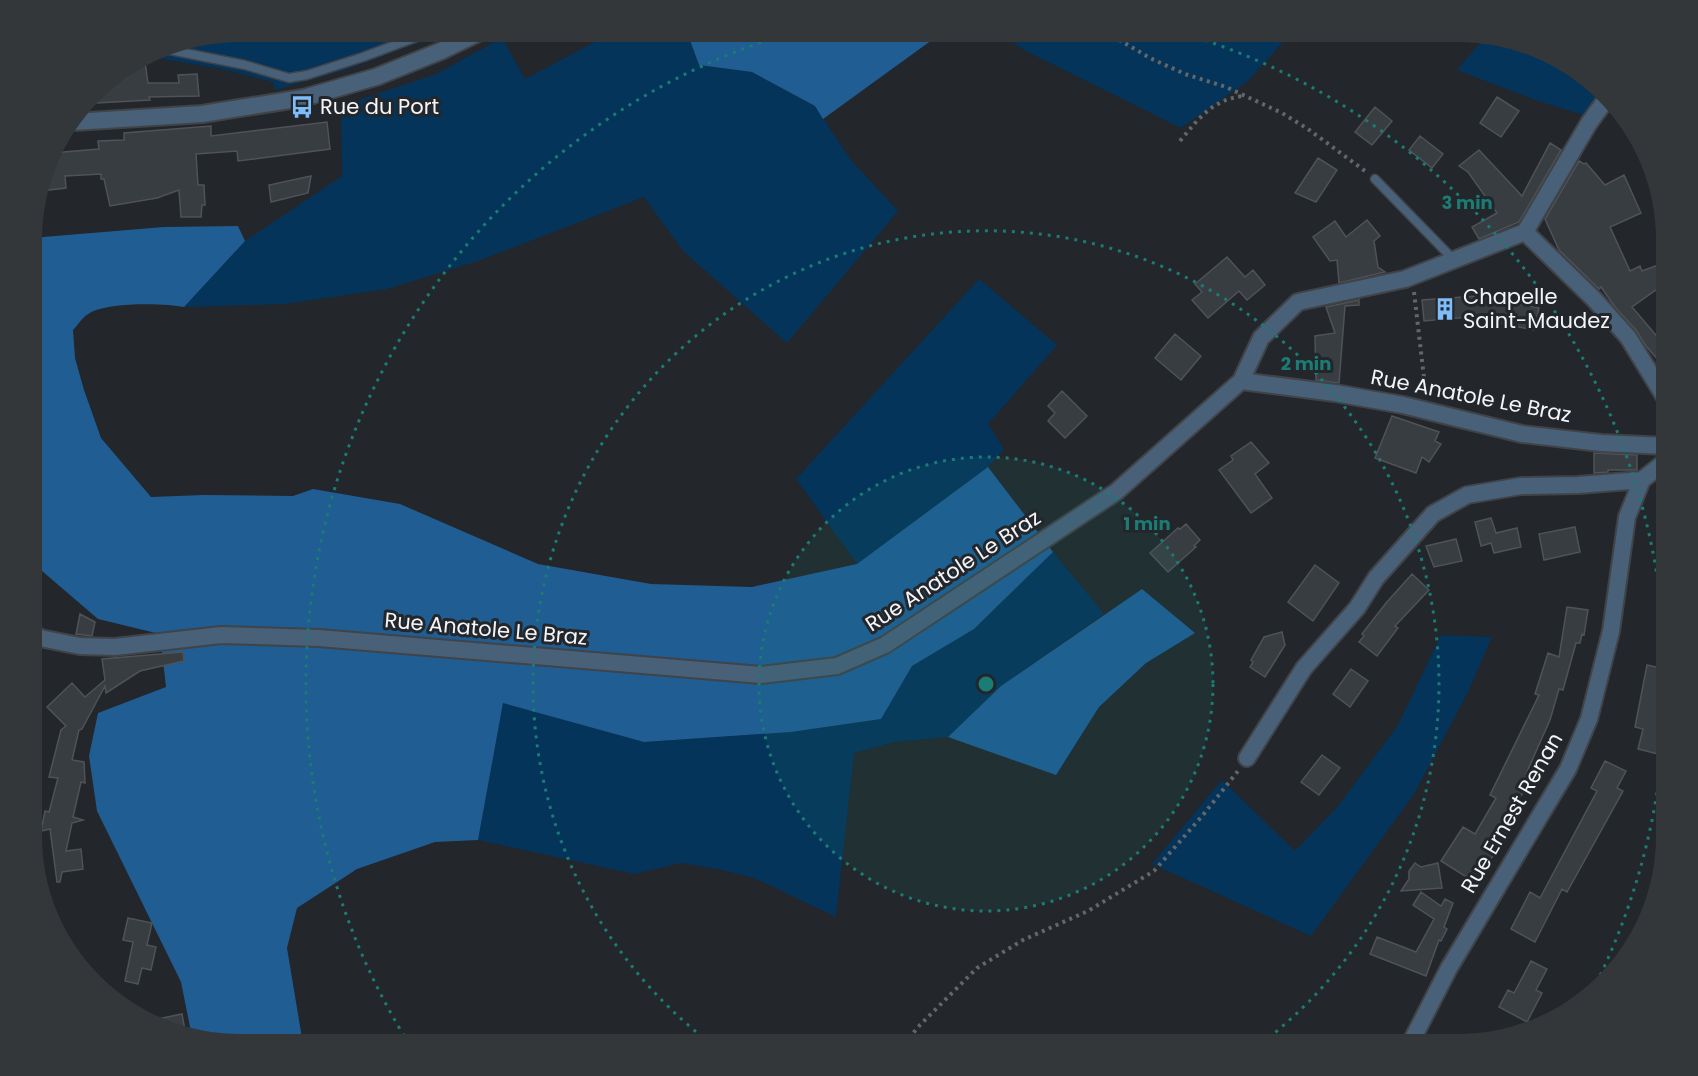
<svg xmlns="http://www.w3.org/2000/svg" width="1698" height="1076" font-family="Poppins,sans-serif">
	<rect width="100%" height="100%" fill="#23262a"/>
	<path fill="#05345a" d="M240,32H447L348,69L275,90L273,82L222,69L146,56L161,47Z
		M614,32H687L699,65L752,72L815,106L850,159L898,211L787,343L683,251L644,197L478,261L387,289L285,304L184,307L245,241L342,176L341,106L434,75L502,38L525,79Z
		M998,32H1292L1248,81L1181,128L1024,50Z
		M1486,36L1524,42L1573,67L1600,95L1587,116L1538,101L1457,70Z
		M979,279L1057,345L988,424L1004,449L988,467L857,564L796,479Z
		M1053,552L1104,614L1001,686L948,737L894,742L854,753L836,917L754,878L717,869L681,863L634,874L478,840L503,703L644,742L791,732L880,719L912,666L974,629Z
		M1441,635L1492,637L1468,692L1414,794L1311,936L1152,864L1222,780L1295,851L1338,806L1398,725Z"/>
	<path fill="#1f5d93" d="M687,32H943L823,119L815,106L752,72L699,65Z
		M238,226L245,241L184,307C165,303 107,302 90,313C83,316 78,325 73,330L75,358L84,390L101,438L151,497L203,495L293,496L313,489L400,504L538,564L651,584L752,587L857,564L988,467L1053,552L974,629L912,666L881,719L791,732L644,742L503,703L478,840L435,842L357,869L297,908L287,948L303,1044H240L192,1037L181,982L97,811L89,756L98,713L166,687L160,634L98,619L42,571L33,554V243L43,237L164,227Z
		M1142,589L1195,633L1146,663L1099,707L1056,775L948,737L1001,686Z"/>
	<path fill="#383d41" stroke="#4f5358" stroke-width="1.5" d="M137,62H145L148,83H179L178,75L197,74L199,96L149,97L150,100L97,103L96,93L102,84L111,78H126V69Z
		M1497,97L1519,111L1501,137L1480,123Z
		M1375,107L1392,121L1372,145L1355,132Z
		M327,122L330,149L238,161L237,151L196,154L198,185H204L205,205H202L201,217H181L179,190L157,198L110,206L104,179H101V174L65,176L66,188L40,191L52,153L99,149L98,141L124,140V133L211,126V136Z
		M1420,136L1443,154L1432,168L1409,150Z
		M1550,143L1561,150L1519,222L1479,239L1472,227L1497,213L1468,172L1459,166L1479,150L1522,196Z
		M1318,158L1337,170L1316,202L1295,193Z
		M1579,161L1584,164L1586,163L1605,185L1624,175L1641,213L1610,227L1630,271L1640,266L1642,271L1666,262V286L1656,290L1632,307L1666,347V369L1646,346L1636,330L1615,307L1601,287L1599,289L1559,250L1545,219Z
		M311,176L308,193L271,202L269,185Z
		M1367,220L1380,236L1374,241L1378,267L1385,272L1339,283L1337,260L1330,261L1313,237L1335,221L1346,237Z
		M1227,257L1245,277L1253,270L1265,285L1247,300L1239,291L1208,318L1192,300L1202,292L1195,284Z
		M1477,296L1539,308L1534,330L1469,317L1424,321L1422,300Z
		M1359,300V305L1345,306L1339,383L1316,380L1315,336L1335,333L1326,307Z
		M1175,334L1201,356L1181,380L1155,358Z
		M1062,391L1087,416L1065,438L1048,421L1055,413L1048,406Z
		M1392,416L1439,432L1435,441L1441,444L1429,462L1422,457L1416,473L1375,458Z
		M1251,442L1269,463L1255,474L1272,498L1251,513L1219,470L1233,460L1231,456Z
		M1594,453L1637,455V470H1608V472L1594,473Z
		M1491,518L1496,533L1517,528L1521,547L1494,553L1491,543L1481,546L1475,522Z
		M1186,524L1200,540L1194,546L1196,547L1168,572L1150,553L1178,528L1180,529Z
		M1575,527L1580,552L1544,560L1539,534Z
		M1456,539L1462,561L1434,567L1426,546Z
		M1315,565L1339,583L1313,621L1288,602Z
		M1412,574L1429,590L1395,626L1398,628L1377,656L1359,642L1364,636L1362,634L1386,603Z
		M1567,607L1588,610L1584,635L1582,634L1580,643H1576L1563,690L1559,689L1550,720L1526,774L1529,776L1524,783L1528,785L1502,825L1509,830L1476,883L1441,861L1463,827L1475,834L1496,798L1490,795L1539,695L1535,694L1548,653L1559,657Z
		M80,614L95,622L92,636L76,634Z
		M1282,632L1285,645L1265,677L1250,667L1253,662L1251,660L1264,637Z
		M183,652L184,661L140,671L106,693L105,686L82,729L79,730L72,760L84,762L85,783L81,782L73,817L83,820L72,823L66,851L81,849L83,869L62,872L60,882H57L50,829L41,831L45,811L49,812L58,778L49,777L61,730L66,726L47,707L72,683L85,697L105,680L102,659Z
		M1647,665L1666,669V739L1662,755L1638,749L1643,729L1635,727Z
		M1351,669L1368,681L1350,707L1333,694Z
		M1322,755L1340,768L1319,795L1301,782Z
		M1605,761L1626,771L1617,788L1623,791L1567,892L1562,889L1535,942L1511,929L1530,892L1540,898L1597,791L1591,788Z
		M1415,863L1421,867L1438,863L1442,888L1401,891L1409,879V871Z
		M1421,892L1441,906L1445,899L1453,903L1444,927L1447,929L1441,941L1439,940L1426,976L1370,954L1377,937L1416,952L1434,919L1413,905Z
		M128,918L152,923L147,945L156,947L151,970L142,968L138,984L125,981L133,942L123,940Z
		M1531,961L1547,969L1536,990L1542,993L1527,1022L1499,1007L1508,990L1514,993Z
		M182,1014L186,1036L174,1034L148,1021Z"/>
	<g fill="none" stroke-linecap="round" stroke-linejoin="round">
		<g stroke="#404347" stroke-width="11">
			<path id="service" d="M160,48L245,65L289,78L307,75L363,57L430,32
				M1375,179L1454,260"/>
		</g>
		<g stroke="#404347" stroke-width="20">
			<path id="minor" d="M1525,232L1594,299L1628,337L1666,399
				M1525,232L1589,123L1605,101
				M1241,381L1335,393L1403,405L1522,434L1601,443L1666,446
				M33,633L40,638L80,646L115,647L221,635L319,638L761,675L837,666L885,645L1116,492L1241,381L1261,338L1298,302L1405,279L1525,232
				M1247,758L1304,668L1357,608L1376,578L1433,514L1467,495L1521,486L1578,485L1642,480
				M1410,1044L1449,968L1568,769L1589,719L1611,631L1627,517L1642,480L1666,461"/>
		</g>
		<g stroke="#404347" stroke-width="20">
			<path id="tertiary" d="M73,122L202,114L303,98L376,77L441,51L480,32"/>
		</g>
		<path stroke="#64676a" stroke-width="4" stroke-dasharray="3 4.5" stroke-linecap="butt" d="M1106,32L1150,58L1185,74L1226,87L1282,113L1308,129L1365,171
			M1180,141C1199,118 1212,100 1243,96
			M1414,292L1426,395
			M904,1044L920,1025L977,968L1023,940L1088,911L1154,871L1203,815L1238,771"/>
		<use href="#service" stroke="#486078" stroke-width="8"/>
		<use href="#minor" stroke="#486078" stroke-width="16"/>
		<use href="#tertiary" stroke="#486078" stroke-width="16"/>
	</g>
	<circle cx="986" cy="684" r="227" fill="#1a7c75" fill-opacity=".12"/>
	<g fill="none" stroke="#1a7c75" stroke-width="3" stroke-dasharray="3 6">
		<circle cx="986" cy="684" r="227"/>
		<path d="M710 1043A453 453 0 1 1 1262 1043"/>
		<path d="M409 1044A680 680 0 0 1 793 32M1179 32A680 680 0 0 1 1597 982"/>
	</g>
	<defs>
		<g id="bus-bare" transform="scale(1.8)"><path d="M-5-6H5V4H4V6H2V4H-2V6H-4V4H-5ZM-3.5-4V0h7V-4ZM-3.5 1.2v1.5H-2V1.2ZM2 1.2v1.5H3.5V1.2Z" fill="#7fbdfa" stroke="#23262a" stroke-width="2.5" paint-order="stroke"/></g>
		<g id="building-bare" transform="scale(1.8)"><path d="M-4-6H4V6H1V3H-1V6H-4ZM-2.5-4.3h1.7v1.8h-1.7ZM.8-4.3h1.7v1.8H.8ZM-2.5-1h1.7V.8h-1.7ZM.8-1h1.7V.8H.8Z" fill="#7fbdfa" stroke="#23262a" stroke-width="2.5" paint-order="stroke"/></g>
	</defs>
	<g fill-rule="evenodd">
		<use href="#bus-bare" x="302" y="107"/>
		<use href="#building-bare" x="1445" y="309"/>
	</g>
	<g text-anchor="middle" stroke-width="6" stroke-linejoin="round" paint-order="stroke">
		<g font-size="21" fill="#f3f5f8" stroke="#23262a" text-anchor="start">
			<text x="320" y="114">Rue du Port</text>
			<text x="1463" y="304">Chapelle<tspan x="1463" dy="24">Saint-Maudez</tspan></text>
		</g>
		<g font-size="21" fill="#f3f5f8" stroke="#23262a">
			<text transform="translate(1471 396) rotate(11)" y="7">Rue Anatole Le Braz</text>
			<text transform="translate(953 571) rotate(-33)" y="7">Rue Anatole Le Braz</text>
			<text transform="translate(486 629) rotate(5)" y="7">Rue Anatole Le Braz</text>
			<text transform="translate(1512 813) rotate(-60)" y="7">Rue Ernest Renan</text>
		</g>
	</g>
	<path d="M0 0H1698V1076H0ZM240 42H1458A198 198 0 0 1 1656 240V836A198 198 0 0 1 1458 1034H240A198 198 0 0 1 42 836V240A198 198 0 0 1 240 42Z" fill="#34373a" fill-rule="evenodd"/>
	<circle cx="986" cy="684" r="9" fill="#1a7c75" stroke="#23262a" stroke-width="3"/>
	<g font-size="18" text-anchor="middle" font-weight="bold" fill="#1a7c75" stroke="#23262a" stroke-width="6" stroke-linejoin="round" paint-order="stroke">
		<text x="1467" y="209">3 min</text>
		<text x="1306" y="370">2 min</text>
		<text x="1147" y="530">1 min</text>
	</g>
</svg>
